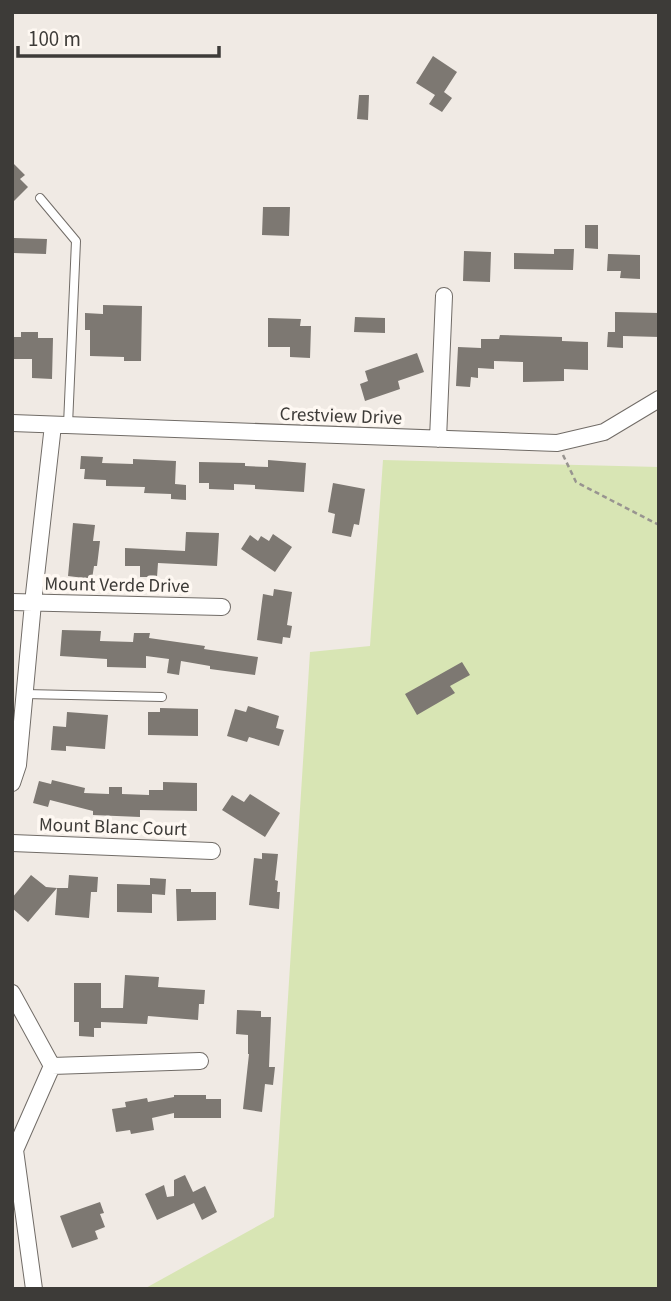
<svg xmlns="http://www.w3.org/2000/svg" width="671" height="1301" font-family="'Source Sans 3',sans-serif">
	<rect width="100%" height="100%" fill="#f0eae4"/>
	<path fill="#d8e5b4" d="M383,460L659,467V1289H144L274,1217L310,652L370,646Z"/>
	<path fill="#7d7872" d="M433,56L457,72L444,92L452,98L442,112L429,104L435,95L416,83Z
		M359,95H369L368,120L357,119Z
		M12,162L25,175L20,179L28,187L12,203Z
		M263,207H290L289,236L262,235Z
		M585,225H598V249L585,248Z
		M14,238L47,239L46,254L13,253Z
		M554,249H574L573,270L514,269V253L554,254Z
		M464,251L491,252L490,282L463,281Z
		M608,254L640,255V279L620,278L621,271H607Z
		M103,305L142,306L141,361H124V357L90,356V330H85V313L103,314Z
		M615,312L659,313V337L623,336V348L607,347L608,332H615Z
		M355,317L385,318V333L354,332Z
		M268,318L301,319L300,326H311L310,358L290,357V347H268Z
		M21,332H38V338H53L52,379L32,378V359H12V337H21Z
		M500,335L562,337V341L588,342V370L564,369V381L523,382V362L494,361V369L478,368V378L471,377L470,387L456,386L458,347L481,348V339H499Z
		M417,353L424,372L398,381L400,389L365,401L360,384L368,381L365,371Z
		M81,456L103,457L102,463L133,464V459L176,461L175,484L186,485V500L171,499V494L144,493L145,487L106,486V480L84,479L85,469H80Z
		M268,460L306,463L304,492L255,489V485L234,484V490L209,489V483H199V462L245,463V466L268,467Z
		M333,483L365,489L359,525L354,524L351,537L332,533L335,514L328,512Z
		M73,523L95,525L93,541H100L97,566H94L92,579L68,576Z
		M186,532L219,533L217,566L158,563L157,577H140V566H125V548L185,551Z
		M273,534L292,547L275,572L241,549L250,535L258,541L261,536L269,541Z
		M274,589L292,592L287,625L292,626L290,638L283,637L282,644L257,640L263,594L273,596Z
		M62,630L101,631L100,641L133,642L134,633H150L149,638L205,646L204,649L258,657L255,675L210,669V666L181,661L179,675L167,673L169,659L146,656V668L107,667V659L60,656Z
		M462,662L470,675L450,686L455,693L417,715L405,694Z
		M248,706L279,716L276,728L284,730L279,746L249,737L247,742L227,736L235,709L246,712Z
		M160,708L198,709V736L148,735V712H160Z
		M67,712L108,715L105,749L66,746V751L51,750L53,726L66,727Z
		M52,780L85,788L84,793L109,794V787H122V794L149,795V790H163V782L197,783V811L140,810V817L93,815V811L50,800L48,807L33,803L39,781L51,784Z
		M250,794L280,813L265,837L222,810L232,795L244,802Z
		M262,853L278,854L275,880L278,881L277,892H280L279,909L249,905L254,858L262,859Z
		M31,875L46,887L57,888L28,922L12,908V898Z
		M69,875L98,877L97,892H91L89,918L55,915L57,888H68Z
		M150,878L166,879L165,895L152,894V913L117,912V884L150,885Z
		M176,889H191V892H216V920L177,921Z
		M125,975L159,977L158,987L205,990L204,1004H199L198,1020L148,1016L147,1024L101,1022V1028H94V1037L79,1036V1022H74V983H101V1008H123Z
		M237,1010L261,1011V1017H271L269,1067H275L273,1085L265,1084L262,1112L243,1109L249,1054H248V1035L236,1034Z
		M174,1095H206V1099H221V1118H174V1113L152,1118L154,1130L131,1134L130,1130L116,1132L112,1109L126,1107L125,1102L147,1098L148,1102L174,1097Z
		M185,1175L193,1192L205,1186L217,1212L202,1220L194,1203L157,1220L145,1194L164,1185L167,1197L174,1196V1180Z
		M100,1202L104,1213L100,1214L105,1227L95,1231L98,1239L72,1248L60,1216Z"/>
	<g fill="none" stroke-linecap="round" stroke-linejoin="round">
		<g stroke="#716c67" stroke-width="10">
			<path id="service" d="M40,198L76,241L68,425
				M25,694L162,697"/>
		</g>
		<g stroke="#716c67" stroke-width="18">
			<path id="minor" d="M12,423L557,443L604,432L659,399
				M438,439L444,296
				M12,602L222,607
				M12,783L18,765L33,603L53,425
				M12,843L212,851
				M12,993L52,1066L15,1150L34,1289
				M52,1066L200,1061"/>
		</g>
		<path stroke="#989490" stroke-width="2.5" stroke-dasharray="5 3.5" stroke-linecap="butt" d="M563,455L576,482L659,525"/>
		<use href="#service" stroke="#fff" stroke-width="8"/>
		<use href="#minor" stroke="#fff" stroke-width="16"/>
	</g>
	<g text-anchor="middle" stroke-width="7" stroke-linejoin="round" paint-order="stroke">
		<g font-size="19" fill="#3d3b38" stroke="#fef8f2">
			<text transform="translate(341 415) rotate(2)" y="7">Crestview Drive</text>
			<text transform="translate(117 584) rotate(1)" y="7">Mount Verde Drive</text>
			<text transform="translate(113 826) rotate(2)" y="7">Mount Blanc Court</text>
		</g>
	</g>
	<rect width="671" height="1301" fill="none" stroke="#3d3b38" stroke-width="28"/>
	<path d="M18 46v10h201v-10" fill="none" stroke="#3d3b38" stroke-width="3.5"/>
	<text x="28" y="46" font-size="21" fill="#3d3b38" stroke="#fef8f2" stroke-width="5" paint-order="stroke">100 m</text>
</svg>
